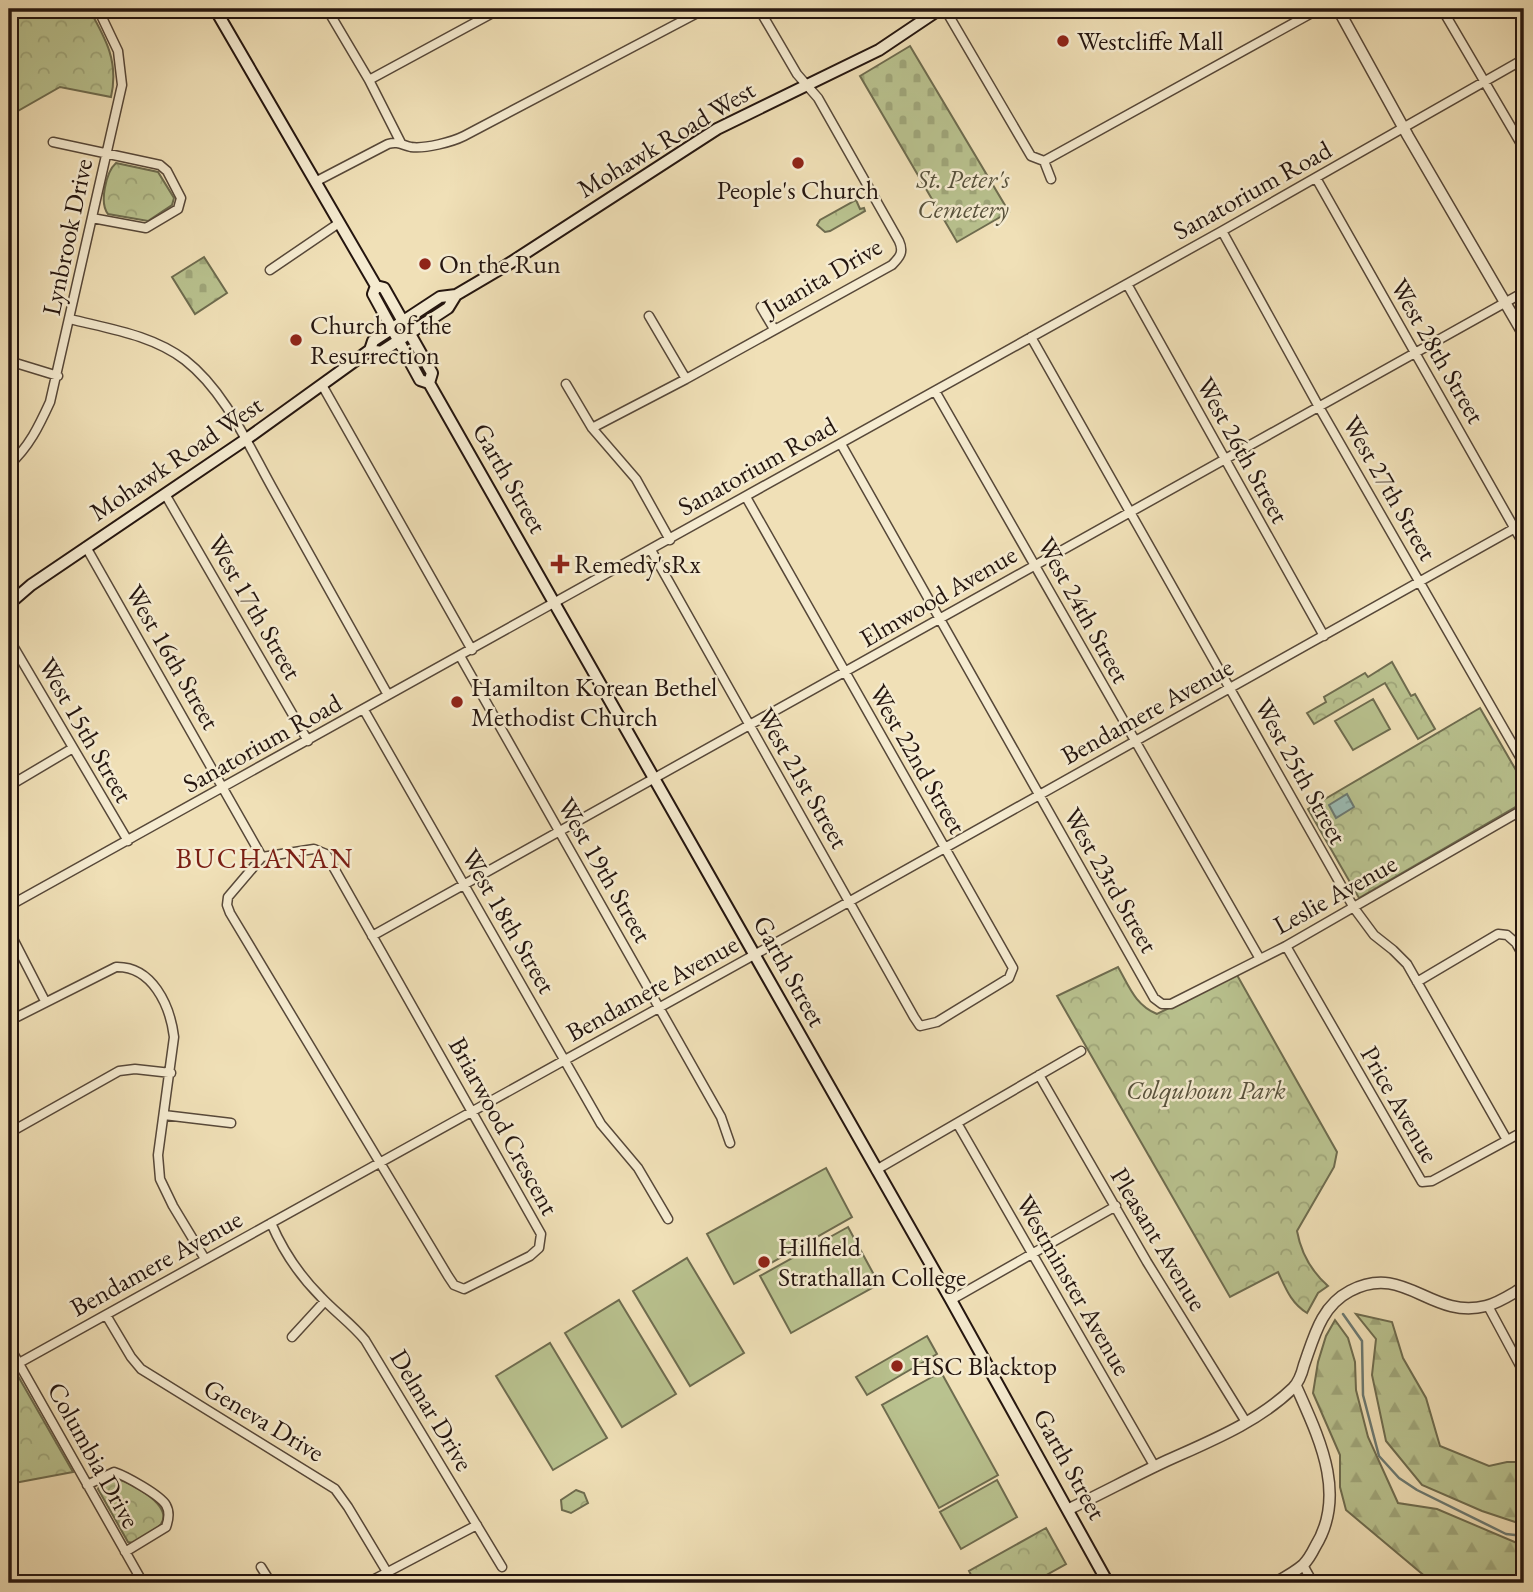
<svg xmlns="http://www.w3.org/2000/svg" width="1533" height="1592" font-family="'EB Garamond',serif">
	<defs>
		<pattern id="forest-firs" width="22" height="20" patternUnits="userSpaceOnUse" patternTransform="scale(1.75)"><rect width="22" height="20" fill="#b9c28f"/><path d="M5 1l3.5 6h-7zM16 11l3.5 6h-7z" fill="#9fa67a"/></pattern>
		<pattern id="cemetery-stones" width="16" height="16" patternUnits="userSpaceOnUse" patternTransform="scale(1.75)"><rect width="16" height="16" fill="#b9c28f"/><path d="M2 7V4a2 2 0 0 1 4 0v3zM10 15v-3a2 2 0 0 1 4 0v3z" fill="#9fa67a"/></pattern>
		<pattern id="park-crowns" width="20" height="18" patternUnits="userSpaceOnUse" patternTransform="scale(1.75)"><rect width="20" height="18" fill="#b9c28f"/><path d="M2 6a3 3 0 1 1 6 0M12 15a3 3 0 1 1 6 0" fill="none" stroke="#9fa67a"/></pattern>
		<pattern id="water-ripples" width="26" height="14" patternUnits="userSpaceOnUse" patternTransform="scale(1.75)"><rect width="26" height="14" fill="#9bbcb4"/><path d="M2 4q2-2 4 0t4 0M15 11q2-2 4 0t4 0" fill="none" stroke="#85a19a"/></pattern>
	</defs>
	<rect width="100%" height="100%" fill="#f0e0b7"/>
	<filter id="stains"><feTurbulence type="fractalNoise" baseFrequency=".00286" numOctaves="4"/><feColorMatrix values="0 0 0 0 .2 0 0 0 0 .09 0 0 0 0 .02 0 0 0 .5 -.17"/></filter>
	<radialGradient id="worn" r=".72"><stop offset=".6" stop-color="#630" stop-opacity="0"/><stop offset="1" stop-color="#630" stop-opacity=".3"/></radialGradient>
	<path fill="#b9c28f" stroke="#6e6c4f" stroke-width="2" d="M1373,699L1390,729L1353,750L1335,721Z
		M826,1168L852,1217L734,1284L707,1234Z
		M848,1227L879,1284L791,1333L760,1276Z
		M687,1258L744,1353L690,1386L633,1291Z
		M619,1300L676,1394L622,1427L565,1333Z
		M927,1336L937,1354L867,1395L856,1377Z
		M550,1343L607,1438L553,1470L496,1376Z
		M941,1372L998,1475L939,1508L882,1405Z
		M997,1480L1017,1517L961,1549L940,1512Z"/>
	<path fill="url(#forest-firs)" stroke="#6e6c4f" stroke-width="2" d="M1356,1314L1392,1322L1403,1358L1426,1398L1440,1446L1489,1466L1507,1462H1524V1525L1482,1511L1422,1485L1386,1441L1372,1375L1376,1339Z
		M1335,1320L1348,1338L1355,1362L1356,1390L1368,1437L1398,1503L1437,1509L1524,1546V1583H1433L1346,1510L1340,1487V1455L1313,1393L1318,1362L1326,1336Z"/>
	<path fill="url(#cemetery-stones)" stroke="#6e6c4f" stroke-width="2" d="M910,46L1009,212L957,242L860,76Z
		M204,257L227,293L195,314L172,277Z"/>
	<path fill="url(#park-crowns)" stroke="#6e6c4f" stroke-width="2" d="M9,9H89C106,39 119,62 111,97L60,87L9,116Z
		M116,163L158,172L174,198L172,205L148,221L108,214C99,203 106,172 116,163Z
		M856,200L860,209L864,208L865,211L830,231L825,232L817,225L820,220Z
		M1392,662L1411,696L1415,694L1435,729L1418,739L1385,683L1314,724L1307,713L1326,702L1324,697L1365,673L1368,677Z
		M1480,708L1524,784V802L1359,898L1308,809Z
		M1118,967C1129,986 1135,1005 1157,1014L1237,975L1337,1152L1334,1167L1297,1231C1301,1253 1311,1271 1328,1286L1318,1293L1307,1313C1291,1303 1286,1289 1278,1272L1230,1297L1057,996Z
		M9,1360L18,1376L73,1472L9,1484Z
		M113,1478C128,1480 174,1505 161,1524C156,1532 142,1538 133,1543L128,1542L98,1489L100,1485Z
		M576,1490L584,1493L588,1503L571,1513L562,1510L561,1500Z
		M1046,1528L1066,1564L1032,1583H975L969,1571Z"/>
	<path fill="url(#water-ripples)" stroke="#6b7972" stroke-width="2" d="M1347,794L1354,807L1336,818L1329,805Z"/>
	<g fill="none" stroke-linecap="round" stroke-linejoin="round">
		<path stroke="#6b7972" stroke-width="2.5" d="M1343,1314L1362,1341L1363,1395L1379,1456L1399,1478L1417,1490L1506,1534L1524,1536"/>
		<g stroke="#574839" stroke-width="11">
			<path id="minor" d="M327,9L369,80L401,143
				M945,9L1031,156L1044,161L1319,9
				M1442,9L1524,149
				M369,80L500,9
				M53,142L160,165L167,171L181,198L178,209L146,228L92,218
				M1044,161L1051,179
				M1316,178L1524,545
				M315,182L388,144C398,141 402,145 411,147C425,149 452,142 464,136L705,9
				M1222,231L1319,407L1524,764
				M270,270L339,223
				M1127,284L1324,636
				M761,307L774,329
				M649,316L686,379
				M70,319C110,329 152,335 185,360C226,392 249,447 274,491C312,559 350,627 388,695
				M1031,337L1354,908L1374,935L1393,950L1407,964L1507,1140
				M9,361L58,376
				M566,384L592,428L636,479L670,540
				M322,385L472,650
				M935,391L1260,959
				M592,428L686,379L892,265C900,257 904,252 899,241L818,98L797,74L759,9
				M841,444L1154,998L1162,1004H1171L1286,946L1524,809
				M9,465C29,447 39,426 50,402L122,85L118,51L98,9
				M165,494L308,741
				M86,547L262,857L228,897L227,905L230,913L448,1276L454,1285L464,1289L530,1256L539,1248L541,1234L326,854L314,849L262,857
				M651,550L914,1017L920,1026L937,1022L1009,978L1013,968L746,497
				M9,639L128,841
				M460,656L721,1117L730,1143
				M364,710L601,1124L638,1168L668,1219
				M9,786L73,748
				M9,906L1222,231L1524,59
				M9,931L45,1001
				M372,936L1524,292
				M1286,946L1422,1182L1432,1181L1524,1131
				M1417,982L1498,934L1507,935L1516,943L1524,957
				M9,1021L116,967C152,966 170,1005 174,1037L158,1155L160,1179L173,1206L205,1259
				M1039,1075L1147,1262L1246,1422
				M164,1115L231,1123
				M957,1123L1155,1467
				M9,1133L119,1071L135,1069L171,1073
				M876,1170L1081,1051
				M271,1223C283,1251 299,1275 321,1297C335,1312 352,1324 365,1340L502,1567
				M951,1300L1116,1206
				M1488,1306L1524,1373
				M106,1315L131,1357L141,1369L335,1489L348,1507L387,1572
				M292,1337L325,1301
				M9,1346L143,1583
				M19,1363L763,950L1524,523
				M87,1485L114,1472C126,1476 160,1495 166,1505C170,1512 169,1519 166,1527L125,1552
				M1303,1565L1313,1583
				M261,1567L271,1583
				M367,1583L477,1525"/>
		</g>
		<g stroke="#574839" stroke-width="13">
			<path id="tertiary" d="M1338,9L1408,136L1524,335
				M1069,1509C1101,1494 1132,1477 1164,1462C1208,1442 1257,1423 1293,1388C1299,1382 1302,1373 1304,1365C1314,1337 1321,1306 1350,1291C1405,1262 1430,1320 1486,1306C1499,1303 1513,1293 1524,1287
				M1275,1583C1284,1578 1295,1572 1303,1565C1308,1560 1312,1553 1315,1547C1348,1494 1318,1436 1296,1386"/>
		</g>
		<g stroke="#24150f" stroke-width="14">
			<path id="secondary" d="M215,9L376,286L384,288L432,373L429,383
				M376,286L373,294L420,380L429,383L951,1300L1108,1583
				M370,350L381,352L448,308L456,295
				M9,604L31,585L245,440L370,350L373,341L440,297L456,295L507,265L717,129L879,50L940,9"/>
		</g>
		<use href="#minor" stroke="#f5ebd0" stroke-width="8"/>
		<use href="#tertiary" stroke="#f5ebd0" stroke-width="10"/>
		<use href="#secondary" stroke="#f5ebd0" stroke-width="10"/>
	</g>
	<g fill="#8f2418" stroke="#f5ebd0" stroke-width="2.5">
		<circle cx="1063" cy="41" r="7"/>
		<circle cx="798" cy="163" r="7"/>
		<circle cx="425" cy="264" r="7"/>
		<circle cx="296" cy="340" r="7"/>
		<path d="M556.5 553.5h7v7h7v7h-7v7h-7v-7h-7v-7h7z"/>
		<circle cx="457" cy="702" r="7"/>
		<circle cx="764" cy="1262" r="7"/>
		<circle cx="897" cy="1366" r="7"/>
	</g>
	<g text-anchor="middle" stroke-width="5" stroke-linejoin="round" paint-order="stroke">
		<g font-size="26" fill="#24150f" stroke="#f5ebd0" text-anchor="start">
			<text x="1077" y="50">Westcliffe Mall</text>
			<text x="798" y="199" text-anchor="middle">People's Church</text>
			<text x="439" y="273">On the Run</text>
			<text x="310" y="334">Church of the<tspan x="310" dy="30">Resurrection</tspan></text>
			<text x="574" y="573">Remedy'sRx</text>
			<text x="471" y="696">Hamilton Korean Bethel<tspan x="471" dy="30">Methodist Church</tspan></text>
			<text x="778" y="1256">Hillfield<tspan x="778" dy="30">Strathallan College</tspan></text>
			<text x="911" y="1375">HSC Blacktop</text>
		</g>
		<g font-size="26" fill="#24150f" stroke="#f5ebd0">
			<text transform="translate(666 139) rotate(-31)" y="9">Mohawk Road West</text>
			<text transform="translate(1252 190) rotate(-29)" y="9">Sanatorium Road</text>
			<text transform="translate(67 237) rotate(-78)" y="9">Lynbrook Drive</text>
			<text transform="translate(822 277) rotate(-30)" y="9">Juanita Drive</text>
			<text transform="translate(1438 351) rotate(60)" y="9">West 28th Street</text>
			<text transform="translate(1243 450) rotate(61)" y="9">West 26th Street</text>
			<text transform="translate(176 458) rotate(-34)" y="9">Mohawk Road West</text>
			<text transform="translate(757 466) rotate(-29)" y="9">Sanatorium Road</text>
			<text transform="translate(510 478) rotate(60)" y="9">Garth Street</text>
			<text transform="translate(1390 488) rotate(60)" y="9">West 27th Street</text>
			<text transform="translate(938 596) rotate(-30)" y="9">Elmwood Avenue</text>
			<text transform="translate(255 607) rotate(60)" y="9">West 17th Street</text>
			<text transform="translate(1084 610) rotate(61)" y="9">West 24th Street</text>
			<text transform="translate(173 657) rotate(60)" y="9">West 16th Street</text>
			<text transform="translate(1147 711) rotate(-29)" y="9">Bendamere Avenue</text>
			<text transform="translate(86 730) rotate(60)" y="9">West 15th Street</text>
			<text transform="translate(262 743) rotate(-29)" y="9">Sanatorium Road</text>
			<text transform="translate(918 759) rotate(60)" y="9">West 22nd Street</text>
			<text transform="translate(1301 771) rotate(61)" y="9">West 25th Street</text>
			<text transform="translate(803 778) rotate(60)" y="9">West 21st Street</text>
			<text transform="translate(605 870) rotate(60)" y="9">West 19th Street</text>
			<text transform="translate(1111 880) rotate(60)" y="9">West 23rd Street</text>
			<text transform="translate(1335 894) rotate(-29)" y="9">Leslie Avenue</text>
			<text transform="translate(509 921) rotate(60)" y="9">West 18th Street</text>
			<text transform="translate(790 971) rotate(61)" y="9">Garth Street</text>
			<text transform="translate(652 988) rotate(-29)" y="9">Bendamere Avenue</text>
			<text transform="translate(1400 1104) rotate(60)" y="9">Price Avenue</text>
			<text transform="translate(504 1126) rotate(61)" y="9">Briarwood Crescent</text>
			<text transform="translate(1159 1239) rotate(59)" y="9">Pleasant Avenue</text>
			<text transform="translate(156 1263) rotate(-29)" y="9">Bendamere Avenue</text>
			<text transform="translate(1074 1285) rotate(60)" y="9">Westminster Avenue</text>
			<text transform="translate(432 1410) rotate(59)" y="9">Delmar Drive</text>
			<text transform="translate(264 1420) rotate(31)" y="9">Geneva Drive</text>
			<text transform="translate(94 1455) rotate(61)" y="9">Columbia Drive</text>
			<text transform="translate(1070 1464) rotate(61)" y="9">Garth Street</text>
		</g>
		<g font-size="26" font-style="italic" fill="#58523c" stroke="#f5ebd0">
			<text x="963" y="188">St. Peter's<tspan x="963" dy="30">Cemetery</tspan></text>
			<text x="1206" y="1099">Colquhoun Park</text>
		</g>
		<g font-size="28" letter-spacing="2" fill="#7a1f14" stroke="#f5ebd0">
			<text x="265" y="868">BUCHANAN</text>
		</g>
	</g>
	<rect width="1533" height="1592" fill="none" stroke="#f0e0b7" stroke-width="35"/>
	<rect x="10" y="10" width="1512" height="1571" fill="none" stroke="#24150f" stroke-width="3.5"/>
	<rect x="18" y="18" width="1498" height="1557" fill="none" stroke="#24150f" stroke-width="2"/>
	<rect width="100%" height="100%" filter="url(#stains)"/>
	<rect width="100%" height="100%" fill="url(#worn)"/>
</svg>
